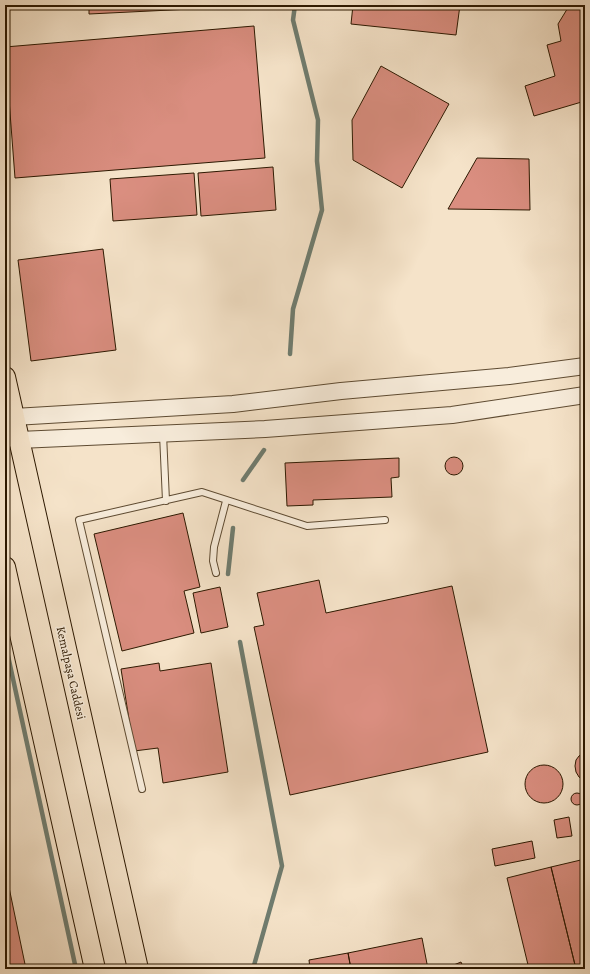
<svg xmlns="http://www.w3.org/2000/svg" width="590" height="974" font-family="Alegreya,serif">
	<rect width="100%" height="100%" fill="#f5e3c9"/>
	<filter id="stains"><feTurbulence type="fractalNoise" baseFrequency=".005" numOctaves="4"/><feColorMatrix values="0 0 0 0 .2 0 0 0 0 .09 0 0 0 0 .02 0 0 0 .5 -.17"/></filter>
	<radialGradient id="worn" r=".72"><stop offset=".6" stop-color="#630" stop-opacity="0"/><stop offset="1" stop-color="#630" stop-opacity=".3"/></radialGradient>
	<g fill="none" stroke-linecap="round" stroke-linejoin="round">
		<path stroke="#6f7c6f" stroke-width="4.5" d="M290,354L293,309L322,210L317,161L318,120L293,20L295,5
			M243,480L264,450
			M228,574L233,528
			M5,642L76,969
			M240,642L282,866L253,969"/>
	</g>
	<path fill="#da8e80" stroke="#2c1800" d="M89,5H251L252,6L89,14Z
		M353,5H460L456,35L351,24Z
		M572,5H585V101L534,116L525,86L555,76L547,45L561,41L558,24L569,6Z
		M254,26L265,158L15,178L5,47Z
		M381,66L449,104L402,188L353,160L352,120Z
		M477,158L529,159L530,210L448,209Z
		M273,167L276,210L201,216L198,173Z
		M194,173L197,215L113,221L110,179Z
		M103,249L116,350L31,361L18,260Z
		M445 466a9 9 0 1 1 18 0a9 9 0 1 1-18 0Z
		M399,458V477L391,478L392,497L313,500V505L287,506L285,463Z
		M183,513L200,587L184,591L194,633L122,651L94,534Z
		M319,580L326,613L452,586L488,752L290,795L254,627L264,625L257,593Z
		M220,587L228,627L201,633L193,593Z
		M159,663L160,671L211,663L228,772L163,783L158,748L134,751L121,669Z
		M585,752V781L579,777L576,772L575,766L576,760L579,756Z
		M525 784a19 19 0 1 1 38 0a19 19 0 1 1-38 0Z
		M571 799a6 6 0 1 1 12 0a6 6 0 1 1-12 0Z
		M569,817L572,836L557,838L554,820Z
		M532,841L535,858L495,866L492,849Z
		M585,859V969H576L551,867Z
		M551,867L576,969H529L507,878Z
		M5,868L26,969H5Z
		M422,938L428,969H351L348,953Z
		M348,953L351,969H310L309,960Z
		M461,962L464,969H444Z"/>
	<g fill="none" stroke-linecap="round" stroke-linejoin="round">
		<g stroke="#5e4b32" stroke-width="8">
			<path id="service" d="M163,434L166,501
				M216,573L213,561L214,547L226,501
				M142,789L79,520L202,492L307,526L385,520"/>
		</g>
		<g stroke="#5e4b32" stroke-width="18">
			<path id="tertiary" d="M5,419L14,417L233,404L341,391L509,376L585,366
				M5,437L19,440L265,429L452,415L585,395"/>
		</g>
		<g stroke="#2c1800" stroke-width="22">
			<path id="primary" d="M5,377L138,969
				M5,567L95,969"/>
		</g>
		<use href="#service" stroke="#f8eddc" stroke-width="6"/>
		<use href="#tertiary" stroke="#f8eddc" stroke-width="16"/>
		<use href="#primary" stroke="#f5e3c9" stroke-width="20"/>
	</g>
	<g text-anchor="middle" stroke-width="3" stroke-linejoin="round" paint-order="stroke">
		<g font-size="12" fill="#2c1800" stroke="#f8eddc">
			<text transform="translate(71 673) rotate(77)" y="4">Kemalpaşa Caddesi</text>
		</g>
	</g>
	<rect width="590" height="974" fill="none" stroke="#f5e3c9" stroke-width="20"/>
	<rect x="6" y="6" width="578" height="962" fill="none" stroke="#2c1800" stroke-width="2"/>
	<rect x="10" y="10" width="570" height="954" fill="none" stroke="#2c1800"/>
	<rect width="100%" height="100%" filter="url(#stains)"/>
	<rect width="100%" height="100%" fill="url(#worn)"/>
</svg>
